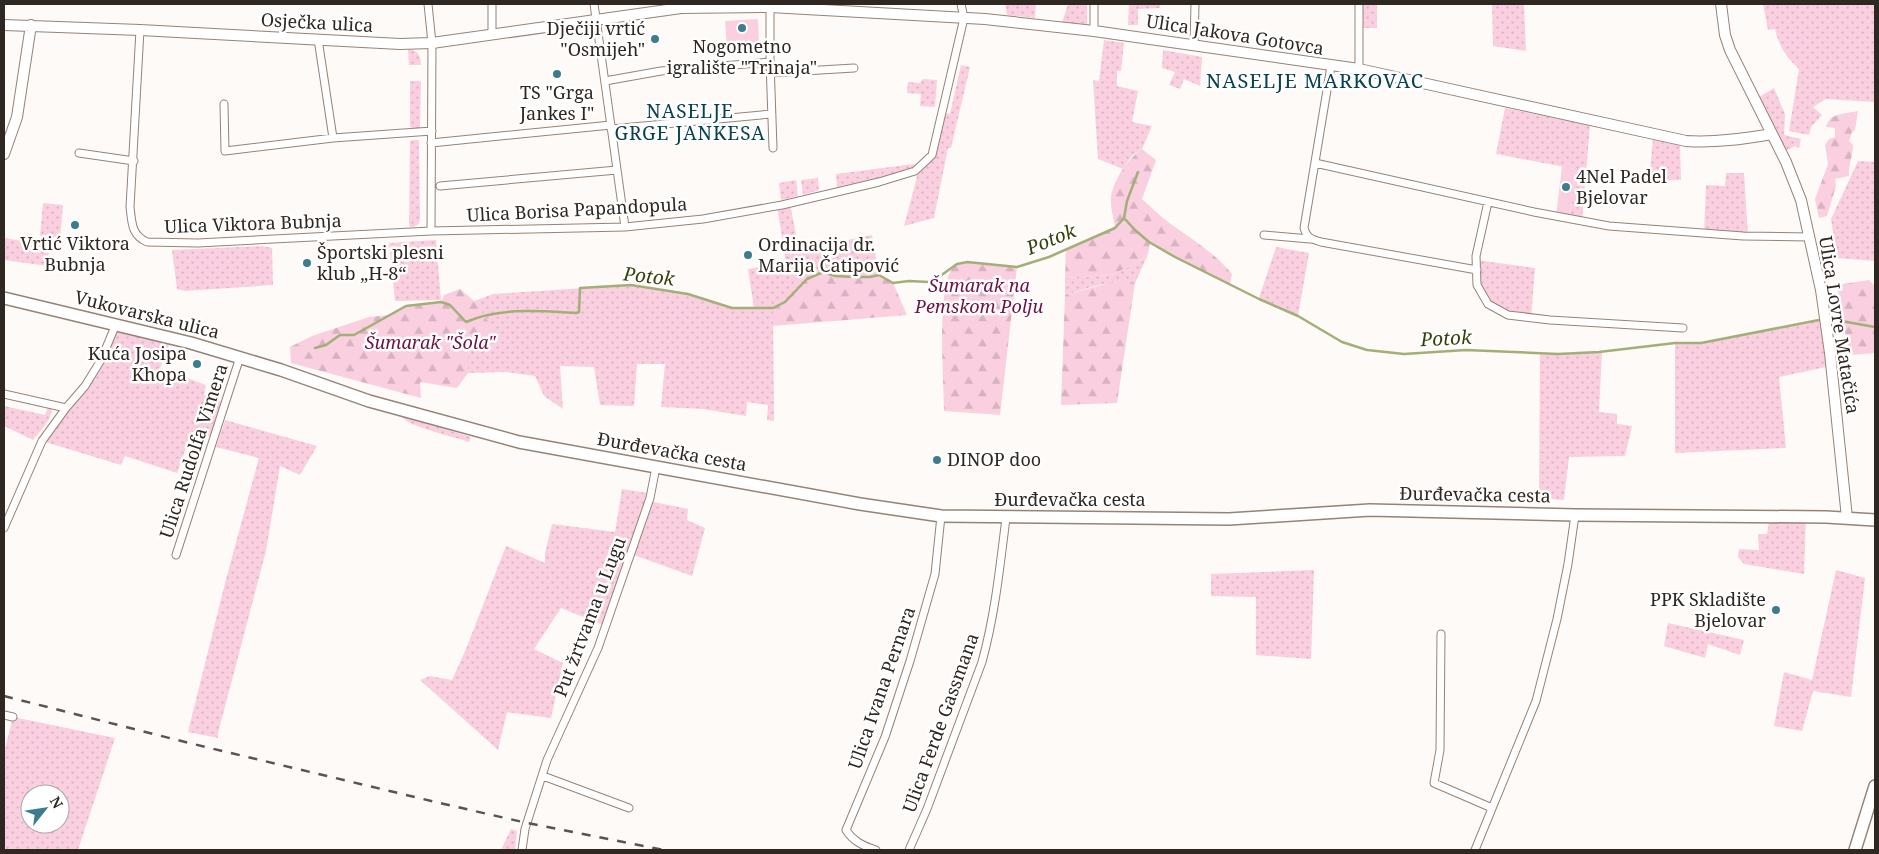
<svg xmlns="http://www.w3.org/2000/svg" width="1879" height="854" font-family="'Noto Serif',serif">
	<defs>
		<pattern id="green-dots" width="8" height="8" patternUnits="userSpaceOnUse" patternTransform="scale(1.25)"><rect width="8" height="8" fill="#facfe0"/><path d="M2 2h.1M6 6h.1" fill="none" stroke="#d7b2c0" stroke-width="1.8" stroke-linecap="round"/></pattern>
		<pattern id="forest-firs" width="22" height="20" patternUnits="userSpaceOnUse" patternTransform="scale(1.25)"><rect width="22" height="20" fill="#facfe0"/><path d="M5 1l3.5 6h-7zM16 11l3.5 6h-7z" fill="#d7b2c0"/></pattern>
	</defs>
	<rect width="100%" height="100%" fill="#fefaf7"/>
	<path fill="url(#green-dots)" fill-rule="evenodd" d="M1005,4H1036L1035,18L1007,15Z
		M1068,4H1087V24L1062,23Z
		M1129,4H1160V8L1138,9V25H1128Z
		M1360,4H1377V28H1360Z
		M1492,4H1524L1526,51L1493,46Z
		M1763,4H1875V102L1826,99L1813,107L1822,115L1811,127L1809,135L1789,131L1799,69C1786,57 1779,46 1775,29L1768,30Z
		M1104,40L1124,43L1121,71H1117V86L1138,91L1132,122L1152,126L1142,149L1132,156L1123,169L1098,159L1093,80L1099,81Z
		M408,49C418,50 421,56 421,65H409Z
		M1163,50L1202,57L1200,86L1184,79L1180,89L1169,85L1175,72L1162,68Z
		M961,65L970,67L951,148H948L934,218L904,226L917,177L915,171L932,155L942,112L950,114Z
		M923,79L937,80L935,107L920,106L921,94L907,93L908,82L920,83Z
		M410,81H421L420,128L417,129L410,127Z
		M1774,88L1785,114L1784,135L1801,139L1799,148L1795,146L1784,152L1757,98Z
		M1505,108L1590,125L1582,221L1570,219L1575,169L1496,154Z
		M1653,139L1680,144L1681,180L1649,181Z
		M413,140H418L419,141L420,220C419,226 415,227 410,227L409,224L410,141Z
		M1858,161L1875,162V261L1837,258L1831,219Z
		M914,164L915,168L896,174L837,187L836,174Z
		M1726,173H1744L1748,236L1704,233L1706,185L1725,186Z
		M818,178L819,190L803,195L801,180Z
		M796,180L798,196L781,200L779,183Z
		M43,203L63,205L60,238L40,236Z
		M790,204L799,250L872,235L879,275L870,277L835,276L807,279L785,302L773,308L774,421L767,420L768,405L747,402L746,416L703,409L661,407L665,364H637L634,406L600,405L594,367L560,366L563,409L544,396L535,376L506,372L468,373V354L479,343L495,333L474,301L493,294L631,285L688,294L732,308H754L748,269L786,263L777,206Z
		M4,238L29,242L49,248L48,266L4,260Z
		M436,240L441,300L395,301L389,243Z
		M263,246L272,248L273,285L185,291L177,289L172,250Z
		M1276,247L1309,253L1298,316L1259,298Z
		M1148,254L1135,283C1111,279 1087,289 1065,295V278L1111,275L1135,264Z
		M1476,260L1535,268L1531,318C1508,315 1484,310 1477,284C1476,277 1476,267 1476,260Z
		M1819,320H1825L1831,366L1779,377L1786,448L1675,453V343H1701Z
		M113,331L170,342L160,368L206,385L204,395L225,403L214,437L192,432L177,473L125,456L121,465L42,441L81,392Z
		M1602,352L1599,412L1617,414V424L1632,426L1625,456L1569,457L1564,500L1539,498L1540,353L1558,354Z
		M4,406L45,415L48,407L52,408C52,420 40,431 33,440L4,426Z
		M400,415L471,437L469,442C455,437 405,426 400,415Z
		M225,420L317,446L300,475L280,466L266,551L218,733V738L188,732L225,583L259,458L216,447Z
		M622,489L648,493L649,501L688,509L687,520L705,528L692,576L631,554L606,626L561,608L534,649L563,663L551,718L507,712L498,750L420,680L430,676L452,680L466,649L506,546L545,563V553L552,524L615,532Z
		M1770,516L1806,517L1804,574L1744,564L1738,557L1739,549L1759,550L1758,534H1767Z
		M1314,570L1311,659L1256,655V597L1211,596V574Z
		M1836,570L1865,578L1851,697L1813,691L1802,731L1774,726L1784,672L1812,680Z
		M1668,623L1744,640L1740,655L1708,644L1705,658L1664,646Z
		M13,717L115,738L78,850H4V752ZM30,794H60V824H30Z
		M511,829L517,831L515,850H501Z"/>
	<path fill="url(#forest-firs)" d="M1858,111L1855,130L1852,132L1849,141L1853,145C1853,156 1848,166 1849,176L1835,179L1836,186L1827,216L1819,218L1815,199L1828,164L1825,145L1829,139L1835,137V128L1826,127C1830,112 1845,114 1858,111Z
		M1142,149L1156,160L1142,199C1152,208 1161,217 1172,225C1194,241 1214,252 1232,274L1230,284L1175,257L1150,242L1148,254L1135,264L1111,275L1065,278L1066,249L1115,228C1114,219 1110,207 1111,197C1113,180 1129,158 1142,149Z
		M967,262L1017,267L1000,415L944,411C944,380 936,289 953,267C957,263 962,263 967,262Z
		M823,272C840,278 861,280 879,275L893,283L907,315L773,326V308L785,302L807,279Z
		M1869,280L1875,286V353L1849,355L1837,285Z
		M1124,281L1135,283L1117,403L1061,405L1065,295L1105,284Z
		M460,289L474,301L496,333L479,343L468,354V373L457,388L420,382L421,398L291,363L290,347L312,336L369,317L388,315L406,306L441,302L444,295Z"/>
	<path fill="#facfe0" d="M758,19L759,45L727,47L725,21Z
		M1562,166L1575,169L1570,219L1556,216Z"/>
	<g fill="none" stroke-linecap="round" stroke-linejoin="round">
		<path stroke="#a2b078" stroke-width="2.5" d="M1124,218L1127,201L1138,172
			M1830,319L1875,327
			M315,348L326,345L340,335H354L406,306L441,302L450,305L466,322C500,307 540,311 576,313L579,312L580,288L631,285L688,294L732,308H773L785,302L807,279L823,272L835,276L854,277H870L879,275L893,283L909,281L929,282L936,279L957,264L967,262L1017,267L1049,257L1115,228L1124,218L1135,230L1149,242L1175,257L1259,299L1298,316L1342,342L1367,350L1404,354L1466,350L1558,354L1599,352L1675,343H1701L1819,320"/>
		<g stroke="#968376" stroke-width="9">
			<path id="street" d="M428,4L432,43L431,231
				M492,4V34
				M594,4L625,227
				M1094,4V31
				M1359,4V69
				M140,30L130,207C132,222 131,235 147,242L198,243L431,231L625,227L703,219L782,205L879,182L915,171L932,155L964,18L961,4
				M318,39L333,138
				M1194,46L1195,4
				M770,62L773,148
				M1331,66L1304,228C1307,238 1311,239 1321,242L1477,270
				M770,73L854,68
				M605,81L661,71L770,62V4
				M224,104L225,151L333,138L432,131
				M611,129L771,114
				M431,143L611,125
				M79,153L134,161
				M1315,163L1534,212L1609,226L1743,236L1810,237
				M440,186L617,170
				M1488,202L1476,256L1477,285L1488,304L1508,315L1550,320L1683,328
				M1264,235L1310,239
				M4,394L66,408
				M4,528L42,441L66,408L85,386L101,360L116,324
				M176,555L240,357
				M1441,634L1440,750L1434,783L1492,808
				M4,715L13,717
				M543,776L629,808
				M522,850L525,829L547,760L598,648L650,498L656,467
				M876,850C863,846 853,841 846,830L885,737L910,661L935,574L941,516
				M909,850L927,809L982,662C995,615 1000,566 1006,518
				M1475,850L1536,701L1557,619L1568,564L1575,515"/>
		</g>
		<g stroke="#968376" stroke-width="12">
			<path id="secondary" d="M1721,4L1725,35L1730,50L1786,162L1801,200L1821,290L1830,353L1847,518
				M4,25L140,30L400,44L432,43L681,8L770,7L985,19L1094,31L1359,69L1686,141C1715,143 1743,139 1772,134
				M4,154L17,117L31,25"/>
		</g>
		<g stroke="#968376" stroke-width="14">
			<path id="primary" d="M4,298L191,343L281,370L369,401L519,442L860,504L941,516L1229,519L1370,510L1575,515L1826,517L1875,520
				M1855,850L1875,786"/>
		</g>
		<use href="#street" stroke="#fff" stroke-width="7"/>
		<use href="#secondary" stroke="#fff" stroke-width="10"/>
		<use href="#primary" stroke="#fff" stroke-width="11"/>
		<path stroke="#5b534e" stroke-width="2.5" stroke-dasharray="9 9" stroke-linecap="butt" d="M4,696L189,743L444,804L527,823L664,850"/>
	</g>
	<g fill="#3b7c8e" stroke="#fff" stroke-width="2">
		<circle cx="742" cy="28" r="5"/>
		<circle cx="655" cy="39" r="5"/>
		<circle cx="557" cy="74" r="5"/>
		<circle cx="1566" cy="187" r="5"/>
		<circle cx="75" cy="225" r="5"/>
		<circle cx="748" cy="255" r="5"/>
		<circle cx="307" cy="263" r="5"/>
		<circle cx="197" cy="364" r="5"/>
		<circle cx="937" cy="460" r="5"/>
		<circle cx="1776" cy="610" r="5"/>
	</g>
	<g text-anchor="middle" stroke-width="5" stroke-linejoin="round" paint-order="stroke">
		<g font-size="18" fill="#2f2721" stroke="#fff">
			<text transform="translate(317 23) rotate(3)" y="6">Osječka ulica</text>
			<text transform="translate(1235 35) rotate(9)" y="6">Ulica Jakova Gotovca</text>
			<text transform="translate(577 210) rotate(-3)" y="6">Ulica Borisa Papandopula</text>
			<text transform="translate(253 224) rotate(-2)" y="6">Ulica Viktora Bubnja</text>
			<text transform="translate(147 315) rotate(14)" y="6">Vukovarska ulica</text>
			<text transform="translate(1839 325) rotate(81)" y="6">Ulica Lovre Matačića</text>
			<text transform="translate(194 451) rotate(-72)" y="6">Ulica Rudolfa Vimera</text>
			<text transform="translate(672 452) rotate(10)" y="6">Đurđevačka cesta</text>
			<text transform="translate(1475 495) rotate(1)" y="6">Đurđevačka cesta</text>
			<text x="1070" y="506">Đurđevačka cesta</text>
			<text transform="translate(590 617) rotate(-69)" y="6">Put žrtvama u Lugu</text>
			<text transform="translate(882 688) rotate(-71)" y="6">Ulica Ivana Pernara</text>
			<text transform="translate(941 723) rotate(-70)" y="6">Ulica Ferde Gassmana</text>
		</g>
		<g font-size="18" fill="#2f2721" stroke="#fff" text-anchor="start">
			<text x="645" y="35" text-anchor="end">Dječiji vrtić<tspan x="645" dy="21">"Osmijeh"</tspan></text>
			<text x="742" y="53" text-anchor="middle">Nogometno<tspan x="742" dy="21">igralište "Trinaja"</tspan></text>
			<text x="557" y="99" text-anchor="middle">TS "Grga<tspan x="557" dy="21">Jankes I"</tspan></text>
			<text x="1576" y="183">4Nel Padel<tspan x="1576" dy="21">Bjelovar</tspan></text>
			<text x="75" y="250" text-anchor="middle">Vrtić Viktora<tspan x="75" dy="21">Bubnja</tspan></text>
			<text x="758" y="251">Ordinacija dr.<tspan x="758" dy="21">Marija Čatipović</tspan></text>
			<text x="317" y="259">Športski plesni<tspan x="317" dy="21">klub „H-8“</tspan></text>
			<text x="187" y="360" text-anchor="end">Kuća Josipa<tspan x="187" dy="21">Khopa</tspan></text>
			<text x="947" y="466">DINOP doo</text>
			<text x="1766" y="606" text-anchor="end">PPK Skladište<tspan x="1766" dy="21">Bjelovar</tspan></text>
		</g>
		<g font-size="18" font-style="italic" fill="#6d1244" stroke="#fff">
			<text x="979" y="292">Šumarak na<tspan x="979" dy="21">Pemskom Polju</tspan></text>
			<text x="430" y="349">Šumarak "Šola"</text>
		</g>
		<g font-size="19" letter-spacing="1" fill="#064250" stroke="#fff">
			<text x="690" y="118">NASELJE<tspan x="690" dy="22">GRGE JANKESA</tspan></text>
		</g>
		<g font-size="19" font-style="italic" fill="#344107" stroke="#fff">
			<text transform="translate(1051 239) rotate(-22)" y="7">Potok</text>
			<text transform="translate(649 276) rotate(6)" y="7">Potok</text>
			<text transform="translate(1446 338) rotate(-3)" y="7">Potok</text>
		</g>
		<g font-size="20" letter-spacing="1" fill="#064250" stroke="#fff">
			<text x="1315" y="88">NASELJE MARKOVAC</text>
		</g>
	</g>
	<rect width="1879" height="854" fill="none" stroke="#2f2721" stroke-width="10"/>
	<g transform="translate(45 809) rotate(60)"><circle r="24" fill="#ffffff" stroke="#aca9a6"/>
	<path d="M0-4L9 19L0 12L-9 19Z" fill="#3b7c8e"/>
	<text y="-8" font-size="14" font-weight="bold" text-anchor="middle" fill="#2f2721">N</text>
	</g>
</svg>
